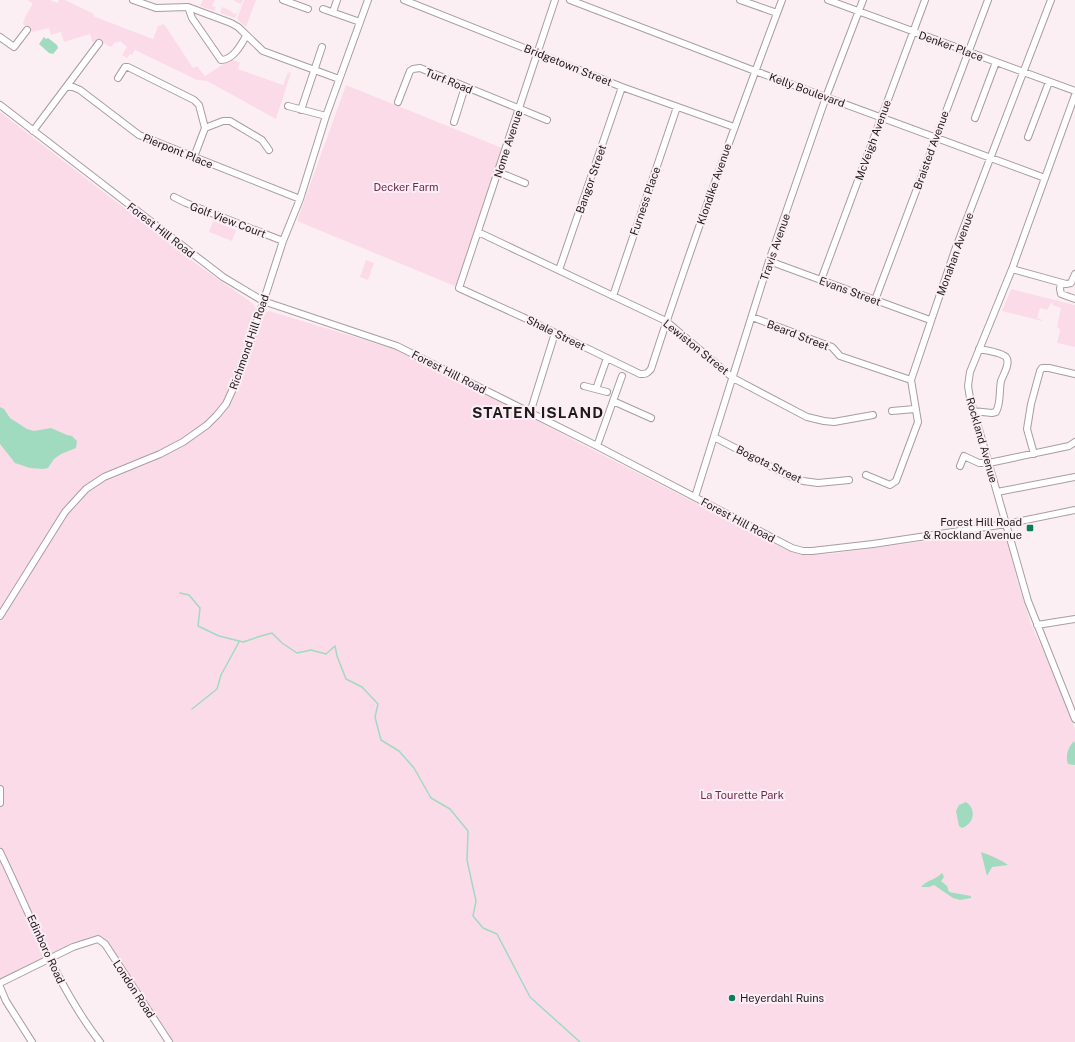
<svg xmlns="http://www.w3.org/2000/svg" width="1075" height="1042" font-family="'Public Sans',sans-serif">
	<rect width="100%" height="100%" fill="#fceff4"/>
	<path fill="#fcdbe9" d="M27,0H50L57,3L59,0H65L94,14L93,16L153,39L158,26L164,24L193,68L197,66L205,76L231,59L240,63L238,69L283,85L288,72L291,73L276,119L207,81L197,80L135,50L132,55L130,54L127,58L122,55L127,47L120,41L117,43L115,42L111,47L108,46L104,43L102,44L99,41L94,47L90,34L64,42L61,32L51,35L49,28L33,32L23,24L25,17L32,5V3Z
		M203,0H215L212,6L216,7L214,11L200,6Z
		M235,0H243L235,18L220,13L222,7L231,11L232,13L234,14L237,13L241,4L234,1Z
		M244,0H256L246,27L237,19Z
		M346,85L502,148L457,287L297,221Z
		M0,112L202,268L251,302L255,306L256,310L240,367L220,409L204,424L180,441L147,456L106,472L94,479L82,489L68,505L0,612Z
		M213,221L236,230L232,241L209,232Z
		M366,260L374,263L368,280L360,277Z
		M1011,289L1075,305V347L1057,343V342L1060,331L1059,328L1057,327L1061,308L1052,305L1053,304L1051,303L1047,310L1040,308L1037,318L1042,320V321L1002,311Z
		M269,311L395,349L411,356L785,549C800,555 813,555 829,554L1000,531L1008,542L1018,583L1031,624L1059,686L1075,729V1042H173L105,940L101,937H91L54,952L45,959L0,979V622L63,520C73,506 85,492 99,483C139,457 195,452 225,411C233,400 238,386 243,373C250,353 258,333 265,313Z"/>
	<path fill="#a0dabf" d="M44,37L46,39L48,38L57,45L58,48L53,54L49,53L39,44Z
		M0,407L4,409L10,418L27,429L34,431L51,428L67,435L72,436L77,441L76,448L61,454L54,459L48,468L43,469L30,468L15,463L0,444Z
		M1074,741L1075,744V765L1068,764C1065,757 1068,747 1074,741Z
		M966,802C977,809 974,824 962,828L959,826L956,811L959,805Z
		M981,852C989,855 1002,860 1008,865L992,867L987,876Z
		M942,873L944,877L941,881L947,886L949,892L971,896V898L960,900L953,898L934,885L929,887H921C927,880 935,880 942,873Z"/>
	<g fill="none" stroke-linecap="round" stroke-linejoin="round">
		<path stroke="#a0dabf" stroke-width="1.5" d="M180,593L189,595L200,608L198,626L219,636L243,642L261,636L272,633L282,643L297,653L311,650L326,654L335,646L337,656L346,679L362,687L378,704L375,717L381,740L399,751L414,768L431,798L450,809L468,831L467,860L476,901L473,916L483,928L497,934L530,997L580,1042
			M192,709L217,689L221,675L239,642"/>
		<g stroke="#a89da1" stroke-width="8">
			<path id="minor" d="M133,0L156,8L188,7L231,23L238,27L263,51L339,79
				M283,0L308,9
				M404,0L622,87L734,127
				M555,0L459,288L529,320L640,374C646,374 647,374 651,369C691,245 736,122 782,0
				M570,0L755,71L1045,178
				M740,0L777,13
				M828,0L1075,91
				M188,7L192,18L221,60C233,60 241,45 246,36
				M323,9L360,22
				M333,12L337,0
				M0,37L14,47L27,30
				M118,78L125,67H128L194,100L199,105L205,128
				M67,87H73L80,90L139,135L300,199
				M1075,95L1012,269L970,372L968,386L970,398L1028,601L1075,719
				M398,102L410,71L413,69L420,68L547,120
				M0,105L223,277L263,301L397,346L597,446L792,548L803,551H812L873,544L1006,524L1075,510
				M288,106L326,116
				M301,110L322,47
				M975,118L996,62
				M454,122L465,87
				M33,131L99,43
				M1028,137L1049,82
				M194,157L205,128L223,121H230L262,140L269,150
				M498,172L525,183
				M174,197L186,203L283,241
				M478,232L666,321L733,378L807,417L824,421L834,422L873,415
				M769,261L930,320
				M1012,269L1066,284L1071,283L1075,274
				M559,270L622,87
				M821,280L925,0
				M1061,283L1060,289L1061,294L1075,299
				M613,296L677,107
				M875,300L988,0
				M752,317L832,347L840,356L911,380
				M584,386L607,392
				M596,389L607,358
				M613,401L651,418
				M892,411L915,409
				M973,411L992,413L996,412C1001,403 999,391 1001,381C1003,375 1011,363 1006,357C1002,353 985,350 979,349
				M530,413L555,333
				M714,437L789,476L803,481L818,483L849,480
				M597,446L622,376
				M1034,454L1027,429L1031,404L1040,371L1042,368H1049L1075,374
				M960,466L964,456L979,463H989L1069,446L1075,442
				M866,475L890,485L896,481L918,422L911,380L955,250L1051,0
				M997,492L1075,477
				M695,497L769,261L826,97L863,0
				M0,616L65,512L86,489L104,477L160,454L183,442L207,425L217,415L226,404L232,391L248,349L283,241L300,199L326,116L368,0
				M1037,625L1075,619
				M0,789V803
				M0,852C31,916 56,985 100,1042
				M0,983L73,947L98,939L105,944L169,1042
				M0,987L6,1001L32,1042"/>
		</g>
		<use href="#minor" stroke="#fff" stroke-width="6"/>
	</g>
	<g fill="#0b7c59" stroke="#fceff4" stroke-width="1.5">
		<rect x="1026" y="524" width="8" height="8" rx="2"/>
		<circle cx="732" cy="998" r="4"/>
	</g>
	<g text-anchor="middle" stroke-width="4" stroke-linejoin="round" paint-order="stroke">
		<g font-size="11" fill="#1f1a1c" stroke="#fceff4">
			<text transform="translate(951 46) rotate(20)" y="4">Denker Place</text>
			<text transform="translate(568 65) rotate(22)" y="4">Bridgetown Street</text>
			<text transform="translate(449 81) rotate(22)" y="4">Turf Road</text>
			<text transform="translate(807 90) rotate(20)" y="4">Kelly Boulevard</text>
			<text transform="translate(873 140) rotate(-70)" y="4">McVeigh Avenue</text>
			<text transform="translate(508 144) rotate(-72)" y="4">Nome Avenue</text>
			<text transform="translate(931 150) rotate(-70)" y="4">Braisted Avenue</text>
			<text transform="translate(178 151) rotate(22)" y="4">Pierpont Place</text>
			<text transform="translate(591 179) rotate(-71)" y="4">Bangor Street</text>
			<text transform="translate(714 184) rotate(-71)" y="4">Klondike Avenue</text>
			<text transform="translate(645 201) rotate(-71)" y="4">Furness Place</text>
			<text transform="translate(228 220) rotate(21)" y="4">Golf View Court</text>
			<text transform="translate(161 230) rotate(38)" y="4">Forest Hill Road</text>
			<text transform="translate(775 247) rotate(-71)" y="4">Travis Avenue</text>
			<text transform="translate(955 254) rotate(-70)" y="4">Monahan Avenue</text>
			<text transform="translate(850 291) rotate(20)" y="4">Evans Street</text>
			<text transform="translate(556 333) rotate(26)" y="4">Shale Street</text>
			<text transform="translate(798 335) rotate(21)" y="4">Beard Street</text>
			<text transform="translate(249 342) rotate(-71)" y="4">Richmond Hill Road</text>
			<text transform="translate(696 347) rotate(39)" y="4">Lewiston Street</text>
			<text transform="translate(449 372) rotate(27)" y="4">Forest Hill Road</text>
			<text transform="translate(982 440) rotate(74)" y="4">Rockland Avenue</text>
			<text transform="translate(769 464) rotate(26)" y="4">Bogota Street</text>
			<text transform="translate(738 520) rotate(28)" y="4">Forest Hill Road</text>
			<text transform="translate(46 949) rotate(65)" y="4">Edinboro Road</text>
			<text transform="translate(134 989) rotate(57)" y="4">London Road</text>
		</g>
		<g font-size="11" fill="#6c2b4c" stroke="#fceff4">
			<text x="406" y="191">Decker Farm</text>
			<text x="742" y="799">La Tourette Park</text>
		</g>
		<g font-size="11" fill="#1f1a1c" stroke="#fceff4" text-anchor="end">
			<text x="1022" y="526">Forest Hill Road<tspan x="1022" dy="13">&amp; Rockland Avenue</tspan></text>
			<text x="740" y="1002" text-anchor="start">Heyerdahl Ruins</text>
		</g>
		<g font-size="15" font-weight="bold" letter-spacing="1" fill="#1f1a1c" stroke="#fceff4">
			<text x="538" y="418">STATEN ISLAND</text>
		</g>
	</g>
</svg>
